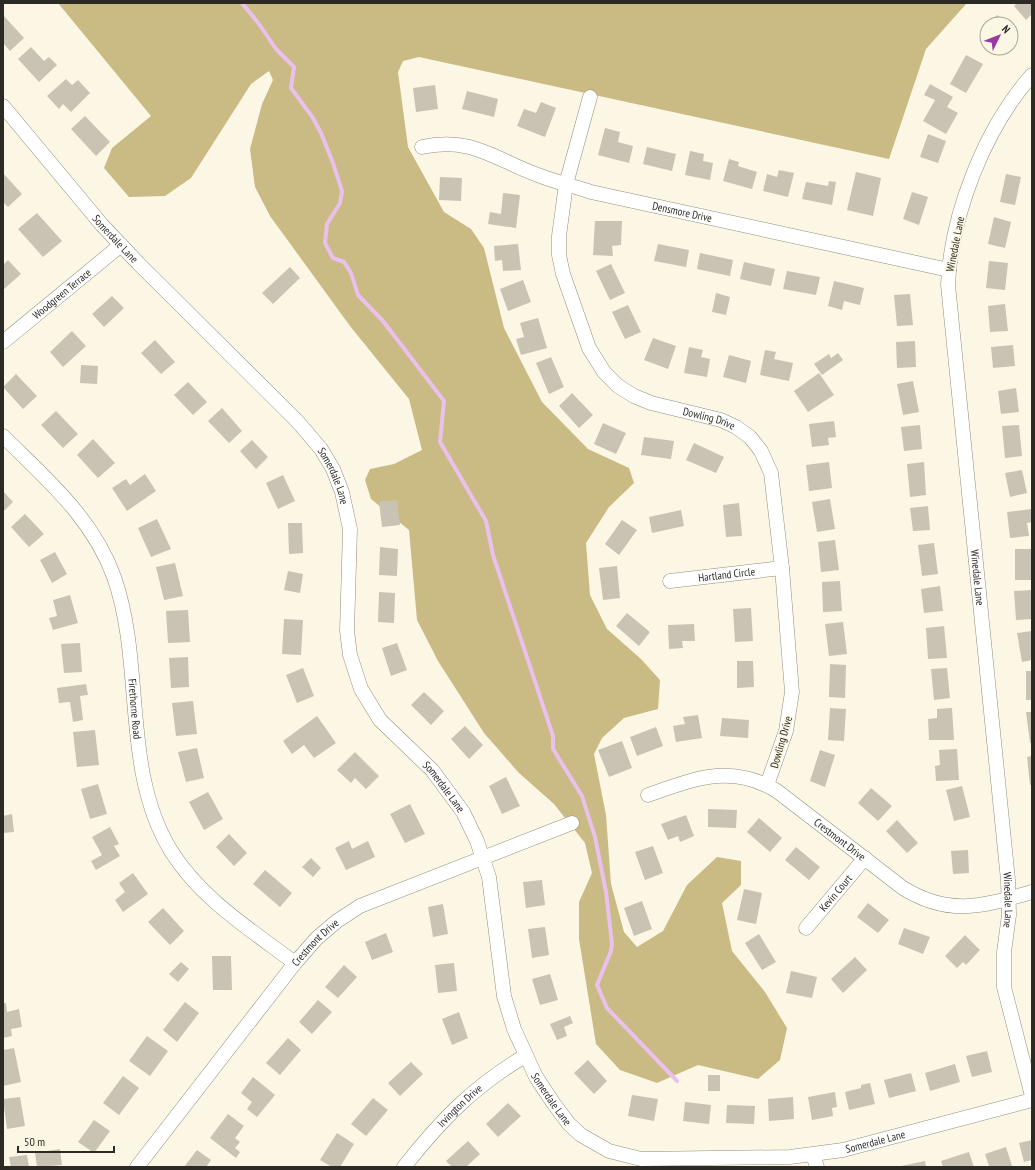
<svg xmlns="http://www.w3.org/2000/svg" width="1035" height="1170" font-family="'PT Sans Narrow',sans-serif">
	<rect width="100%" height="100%" fill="#fcf7e5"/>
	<path fill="#caba83" d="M58,3H967L926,49L889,159L419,57L403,61L398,72L408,147L444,212L471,229L484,248L504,328L542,402L588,449L629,468L634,483L609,507L586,543L590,595L607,629L641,659L660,680L658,709L624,718L602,738L594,754L606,815L611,884L624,932L637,947L663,931L687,885L717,857L741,861V885L722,903L732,951L765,992L787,1028L780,1060L758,1079L698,1065L657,1083L620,1070L596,1044L579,939V902L592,873L585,843L554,804L519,773L484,733L438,661L417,620L409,530L371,499L365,480L370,469L394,464L422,450L409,399L350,326L270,216L255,187L250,149L262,104L273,80L269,71L251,84L191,178L165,196L129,197L104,168L112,148L151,116Z"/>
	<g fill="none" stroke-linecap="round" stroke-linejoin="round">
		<path stroke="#eac1ed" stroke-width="4" d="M242,3L259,24L276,49L294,67L291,88L313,118L321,133L333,163L342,191L340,203L327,224L325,243L333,258L344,262L351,273L358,295L383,321L444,401L440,442L486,521L493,555L553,736V749L582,796L595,837L606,892L612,944L611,951L597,985L607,1008L677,1081"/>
	</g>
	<path fill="#c8c3b2" d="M1017,3H1032V14L1026,20L1014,6Z
		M3,15L24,38L10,51L3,43Z
		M997,15L1009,24H990Z
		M31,47L44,61L49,57L57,65L39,82L18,59Z
		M966,55L983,64L966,93L950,84Z
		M66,79L72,85L78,80L90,93L71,112L63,104L59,109L47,96Z
		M930,84L953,97L947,107L958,113L946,134L923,121L935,100L924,95Z
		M435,85L438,109L416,112L413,88Z
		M467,91L498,99L494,117L462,109Z
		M541,102L556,108L545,137L517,126L524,109L536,113Z
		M85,116L110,142L96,156L71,129Z
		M605,128L620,132L618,142L633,146L629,163L598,155Z
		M928,134L946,141L938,163L920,157Z
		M647,147L676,154L672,171L643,164Z
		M690,151L704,154L703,161L713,163L710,180L685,175Z
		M729,159L739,162L738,166L757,172L752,189L723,181Z
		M779,170L794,173L788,197L763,191L767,174L777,177Z
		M856,172L881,178L873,216L847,210Z
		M3,173L22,194L8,207L3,202Z
		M1006,174L1021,177L1015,205L1000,202Z
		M440,177L462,178L461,201L439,200Z
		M829,181L836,182L832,205L802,199L806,182L828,186Z
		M912,192L928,197L919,225L903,219Z
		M503,193L520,195L516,228L488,224L490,212L501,214Z
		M37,213L62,241L43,257L18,229Z
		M994,217L1011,222L1005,248L988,244Z
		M595,221H622L621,245L612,246L613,256L593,255Z
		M518,244L521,270L503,271L502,260L495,261L494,246Z
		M658,244L689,250L686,267L654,261Z
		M700,253L733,260L730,276L697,269Z
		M8,260L21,274L3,290V265Z
		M989,261L1008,263L1005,290L986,288Z
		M744,262L775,269L771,286L740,279Z
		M611,264L625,293L610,300L596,271Z
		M290,267L300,278L273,304L262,293Z
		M787,271L820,277L816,295L783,289Z
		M523,280L531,302L508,311L500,289Z
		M834,281L864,288L860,305L844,301L842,310L828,306Z
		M716,293L730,297L726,315L712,312Z
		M910,294L913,325L897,326L894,295Z
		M112,296L124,308L104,327L92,314Z
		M1005,304L1008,331L990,332L988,306Z
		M628,305L641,332L625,339L612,312Z
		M538,318L547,348L521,355L516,339L524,337L520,323Z
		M72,331L86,346L63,367L50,352Z
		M653,338L676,346L668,369L644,360Z
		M155,340L175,362L161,374L141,353Z
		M915,341L916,367L897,368L896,342Z
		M1013,345L1015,366L993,368L991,347Z
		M689,347L703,350L701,357L710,359L707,377L684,373Z
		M765,350L776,352L774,359L793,363L789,381L760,375Z
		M838,353L843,360L822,375L814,364L829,354L831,358Z
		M729,355L751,361L746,383L723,377Z
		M551,357L564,387L549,394L536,363Z
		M81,365L98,366L97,384L80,383Z
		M819,373L834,395L808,412L794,391Z
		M16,374L37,396L23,409L3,387Z
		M913,381L919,412L903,415L897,384Z
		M188,382L207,402L193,415L174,395Z
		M1016,388L1019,412L1001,414L998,391Z
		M572,393L593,415L579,428L559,406Z
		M222,408L242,431L229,443L208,421Z
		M56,411L78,434L63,448L41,425Z
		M834,421L836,437L828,438L829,445L812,447L809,424Z
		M603,423L626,433L616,454L594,444Z
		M920,425L922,449L904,451L901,427Z
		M1019,425L1022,456L1005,458L1002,426Z
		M644,437L674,441L671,459L641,455Z
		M93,439L115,463L98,478L77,455Z
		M252,440L268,457L256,469L240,451Z
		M694,443L724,457L716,473L686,460Z
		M829,462L832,488L809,491L806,465Z
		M924,462L926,495L910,497L907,464Z
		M1022,470L1027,493L1010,497L1005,473Z
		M145,474L156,491L127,511L112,488L126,479L130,485Z
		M283,475L295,501L278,509L266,483Z
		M3,491L13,502L3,512Z
		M830,499L835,529L817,532L812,502Z
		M397,500L400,525L382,527L379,502Z
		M739,503L742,536L726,537L723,505Z
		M928,506L930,530L913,531L910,508Z
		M1032,509V522L1027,523L1029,536L1010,538L1007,512Z
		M681,510L684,526L652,533L649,517Z
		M25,514L44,534L29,547L11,527Z
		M157,519L171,549L151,557L138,528Z
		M622,520L637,530L619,555L605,544Z
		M288,523H302L303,553L289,554Z
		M835,540L839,570L821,572L818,542Z
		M934,543L938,574L922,576L918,545Z
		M380,547L398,549L397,576L379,575Z
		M1015,549H1031V580H1015Z
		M55,552L67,574L52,583L40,560Z
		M175,563L183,596L164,600L156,567Z
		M617,566L620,598L603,600L599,568Z
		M288,571L303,574L300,593L284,590Z
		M840,581L842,611L823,612L822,582Z
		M940,586L943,611L924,613L921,589Z
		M1032,590V619L1016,620L1014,591Z
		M379,592L395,593L394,623L378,622Z
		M70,595L78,623L53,630L49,618L57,616L53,600Z
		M751,608L753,641L735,642L733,609Z
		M188,610L190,642L168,643L166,611Z
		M627,613L650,632L639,646L616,626Z
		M284,619L303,620L301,655L282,654Z
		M843,622L847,654L829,656L825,624Z
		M694,624L695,641H682L683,648L669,649L668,625Z
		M944,626L947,658L928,659L926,628Z
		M1032,631V660L1022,662L1017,633Z
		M80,643L82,672L64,673L61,644Z
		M397,643L407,670L391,676L382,648Z
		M188,657L189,687L171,688L169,658Z
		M737,661H753L754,687L737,688Z
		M830,664L846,665L845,698L829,697Z
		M303,668L314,696L297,703L286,675Z
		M947,668L950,698L934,700L931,669Z
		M1026,671H1032V700H1026Z
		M86,684L88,695L80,696L83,720L73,722L70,702L59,703L57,688Z
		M424,692L444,711L431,725L411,705Z
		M193,701L197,734L176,736L172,703Z
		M830,708L846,709L844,741L828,740Z
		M952,708L954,740H929L928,719L937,718V709Z
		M1026,712H1032V743H1030Z
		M698,715L702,738L676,742L673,726L685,724L683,717Z
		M317,716L336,743L314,758L304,745L292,754L283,741Z
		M722,718L749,720L748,738L720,736Z
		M465,726L483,745L469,759L451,739Z
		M656,727L663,746L637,756L630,737Z
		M95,730L99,765L77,767L73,732Z
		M622,741L632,768L609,777L598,750Z
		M197,748L204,778L186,782L178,752Z
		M957,749L959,780L936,781L935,766L940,765L939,750Z
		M820,750L835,755L825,787L810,781Z
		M355,752L379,776L366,789L355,778L351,783L337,770Z
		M1032,756V785H1030L1027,757Z
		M506,777L520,806L502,814L489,786Z
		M98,784L107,814L90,819L81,789Z
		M962,786L970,817L954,821L946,790Z
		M871,788L892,806L878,821L858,803Z
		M208,792L223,819L204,830L189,802Z
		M410,804L425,834L405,843L390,814Z
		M708,809L737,810L736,828L708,827Z
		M12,814L14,832L3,833V816Z
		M686,815L694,836L680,842L678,836L668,840L661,824Z
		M759,818L782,838L770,852L747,832Z
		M897,820L918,843L907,853L886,831Z
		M110,827L119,844L114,846L120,856L96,870L91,861L102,855L92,837Z
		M229,834L247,853L234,866L216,847Z
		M349,841L352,849L368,841L375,857L346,870L335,848Z
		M653,846L663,873L645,880L635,852Z
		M796,847L820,867L809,880L785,860Z
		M968,850L969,873L953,874L951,851Z
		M311,858L321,868L313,877L302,867Z
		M265,870L292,893L280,907L253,884Z
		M133,873L148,894L123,912L115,900L125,892L119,883Z
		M542,880L545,905L526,908L523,882Z
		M744,889L762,893L756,924L737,920Z
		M642,901L652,929L634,936L624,908Z
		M868,903L889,920L878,933L857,917Z
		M443,904L448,934L433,937L428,907Z
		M163,908L184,931L170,945L148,922Z
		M545,927L549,955L532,958L528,929Z
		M904,928L930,937L923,954L898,944Z
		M386,933L393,952L372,960L365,942Z
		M759,934L776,962L762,970L745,943Z
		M965,935L980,950L966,965L963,962L957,968L945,956Z
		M212,956H231L232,990H213Z
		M855,957L867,970L843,993L831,979Z
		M181,962L189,969L178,982L169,974Z
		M454,963L457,991L438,993L435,965Z
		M344,965L357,977L338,998L325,987Z
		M791,971L817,977L812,998L786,993Z
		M550,974L558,1000L540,1005L532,979Z
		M318,1000L332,1012L312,1034L299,1022Z
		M185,1002L199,1013L177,1042L163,1030Z
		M3,1003H6L7,1012L19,1009L22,1027L11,1029L12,1036L3,1038Z
		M459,1012L468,1038L452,1045L442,1019Z
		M570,1016L573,1023L564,1027L567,1036L557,1040L550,1024Z
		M147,1036L168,1051L150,1076L129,1061Z
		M288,1038L301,1050L280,1075L266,1063Z
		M14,1048L21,1082L3,1086V1050Z
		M987,1051L992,1072L972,1077L966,1056Z
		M588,1060L607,1081L594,1094L574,1073Z
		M411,1062L423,1074L400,1096L388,1083Z
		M955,1064L960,1082L930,1091L925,1073Z
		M911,1073L916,1091L889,1098L884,1080Z
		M708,1075H720V1091H708Z
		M123,1076L139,1088L119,1115L103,1103Z
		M253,1077L275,1095L257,1117L247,1109L252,1102L241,1093Z
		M870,1083L875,1104L849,1110L845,1092L861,1088V1085Z
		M835,1092L837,1107L832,1108L833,1116L812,1120L808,1097Z
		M632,1095L658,1099L654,1121L628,1116Z
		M20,1097L25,1126L7,1129L3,1099Z
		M793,1097L794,1119L769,1121L768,1099Z
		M373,1098L388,1110L366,1136L351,1124Z
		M685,1102L711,1105L709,1124L683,1121Z
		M508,1103L521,1116L498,1137L486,1124Z
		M727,1105L755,1106L754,1124L726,1123Z
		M228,1114L244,1126L235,1138L240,1142L235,1148L240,1152L236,1158L210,1138Z
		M94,1120L110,1131L94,1153L78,1142Z
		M337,1133L354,1144L340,1167H332L320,1160Z
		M1032,1140V1160L1024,1162L1019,1143Z
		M468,1141L480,1154L466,1167H452L446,1161Z
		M1006,1147L1012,1166H989L985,1154Z
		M60,1149L62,1165L37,1167L35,1153Z
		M197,1150L211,1160L206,1167H184Z
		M969,1152L974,1167H943L941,1161Z
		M27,1155L29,1167H11L9,1157Z
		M925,1161L926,1167H902L901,1166Z"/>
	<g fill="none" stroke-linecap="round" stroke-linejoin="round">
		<g stroke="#928d7d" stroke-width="15">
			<g id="minor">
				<path id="s1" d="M1032,75C985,128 951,214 948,285L1008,880L1009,915L1004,952V987L1032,1096"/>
				<path id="s2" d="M590,97L566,184L559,236V255L563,274L589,348L604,372L618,386L634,396L651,403L721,420L736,427L750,437L761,451L771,473L782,568L792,692L786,731L767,785"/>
				<path id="s3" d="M3,106L102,225L138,263L298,422L321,449L333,469L342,492L350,529L347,631L350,655L361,689L380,720L432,770L463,812L477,841L489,877L504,996L514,1029L536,1077L554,1104L569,1124L581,1135L609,1151L641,1159L790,1157L843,1150L1032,1100"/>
				<path id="s4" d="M422,147C471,136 494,159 538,175C555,182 574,186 591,192L949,270"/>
				<path id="s5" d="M3,342L121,245"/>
				<path id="s6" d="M3,436C46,479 93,518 114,577C145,665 121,769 171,851C201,899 251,930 295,963"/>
				<path id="s7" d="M670,581L782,568"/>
				<path id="s8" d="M648,795C694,779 731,763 777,791L903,888C950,917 983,906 1032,892"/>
				<path id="s9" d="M806,928L865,858"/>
				<path d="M813,1155L817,1167"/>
				<path id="s10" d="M137,1167L295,963L317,938L337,921L360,906L572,823"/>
				<path id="s11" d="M404,1167C440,1121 474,1086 525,1056"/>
			</g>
		</g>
		<use href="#minor" stroke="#fff" stroke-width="14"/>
	</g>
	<g text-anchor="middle" stroke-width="3.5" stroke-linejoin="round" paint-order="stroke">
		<g font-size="11" fill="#2c2a24" stroke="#fcf7e5">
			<text dy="4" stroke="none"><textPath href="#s4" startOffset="271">Densmore Drive</textPath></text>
			<text dy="4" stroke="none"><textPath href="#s3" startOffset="174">Somerdale Lane</textPath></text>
			<text transform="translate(955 244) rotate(-79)" y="4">Winedale Lane</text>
			<text dy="4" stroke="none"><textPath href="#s5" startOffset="76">Woodgreen Terrace</textPath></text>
			<text dy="4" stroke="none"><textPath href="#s2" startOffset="405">Dowling Drive</textPath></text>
			<text dy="4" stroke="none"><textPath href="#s3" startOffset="498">Somerdale Lane</textPath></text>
			<text dy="4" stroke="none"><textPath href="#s7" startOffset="57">Hartland Circle</textPath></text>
			<text dy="4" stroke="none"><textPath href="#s1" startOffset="524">Winedale Lane</textPath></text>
			<text dy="4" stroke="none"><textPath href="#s6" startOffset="315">Firethorne Road</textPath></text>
			<text transform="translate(781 742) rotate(-74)" y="4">Dowling Drive</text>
			<text dy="4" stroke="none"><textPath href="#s3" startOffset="845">Somerdale Lane</textPath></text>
			<text dy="4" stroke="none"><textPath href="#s8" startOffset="214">Crestmont Drive</textPath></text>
			<text dy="4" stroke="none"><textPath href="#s9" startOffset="46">Kevin Court</textPath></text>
			<text dy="4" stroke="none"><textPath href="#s1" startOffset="848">Winedale Lane</textPath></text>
			<text dy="4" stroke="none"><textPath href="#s10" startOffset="287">Crestmont Drive</textPath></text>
			<text dy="4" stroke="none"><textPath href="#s3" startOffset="1181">Somerdale Lane</textPath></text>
			<text dy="4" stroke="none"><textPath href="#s11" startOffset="83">Irvington Drive</textPath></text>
			<text dy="4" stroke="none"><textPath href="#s3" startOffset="1529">Somerdale Lane</textPath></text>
		</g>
	</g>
	<rect width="1035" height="1170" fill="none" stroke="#2c2a24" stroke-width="8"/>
	<g transform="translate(999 36) rotate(47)"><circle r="19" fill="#fcf7e5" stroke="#a9a598"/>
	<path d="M0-3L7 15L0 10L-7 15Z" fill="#993aa3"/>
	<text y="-6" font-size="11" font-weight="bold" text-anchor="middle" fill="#2c2a24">N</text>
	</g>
	<path d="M18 1146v6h96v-6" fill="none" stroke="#2c2a24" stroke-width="2"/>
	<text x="24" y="1146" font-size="12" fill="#2c2a24" stroke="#fcf7e5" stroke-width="3" paint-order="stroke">50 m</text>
</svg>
